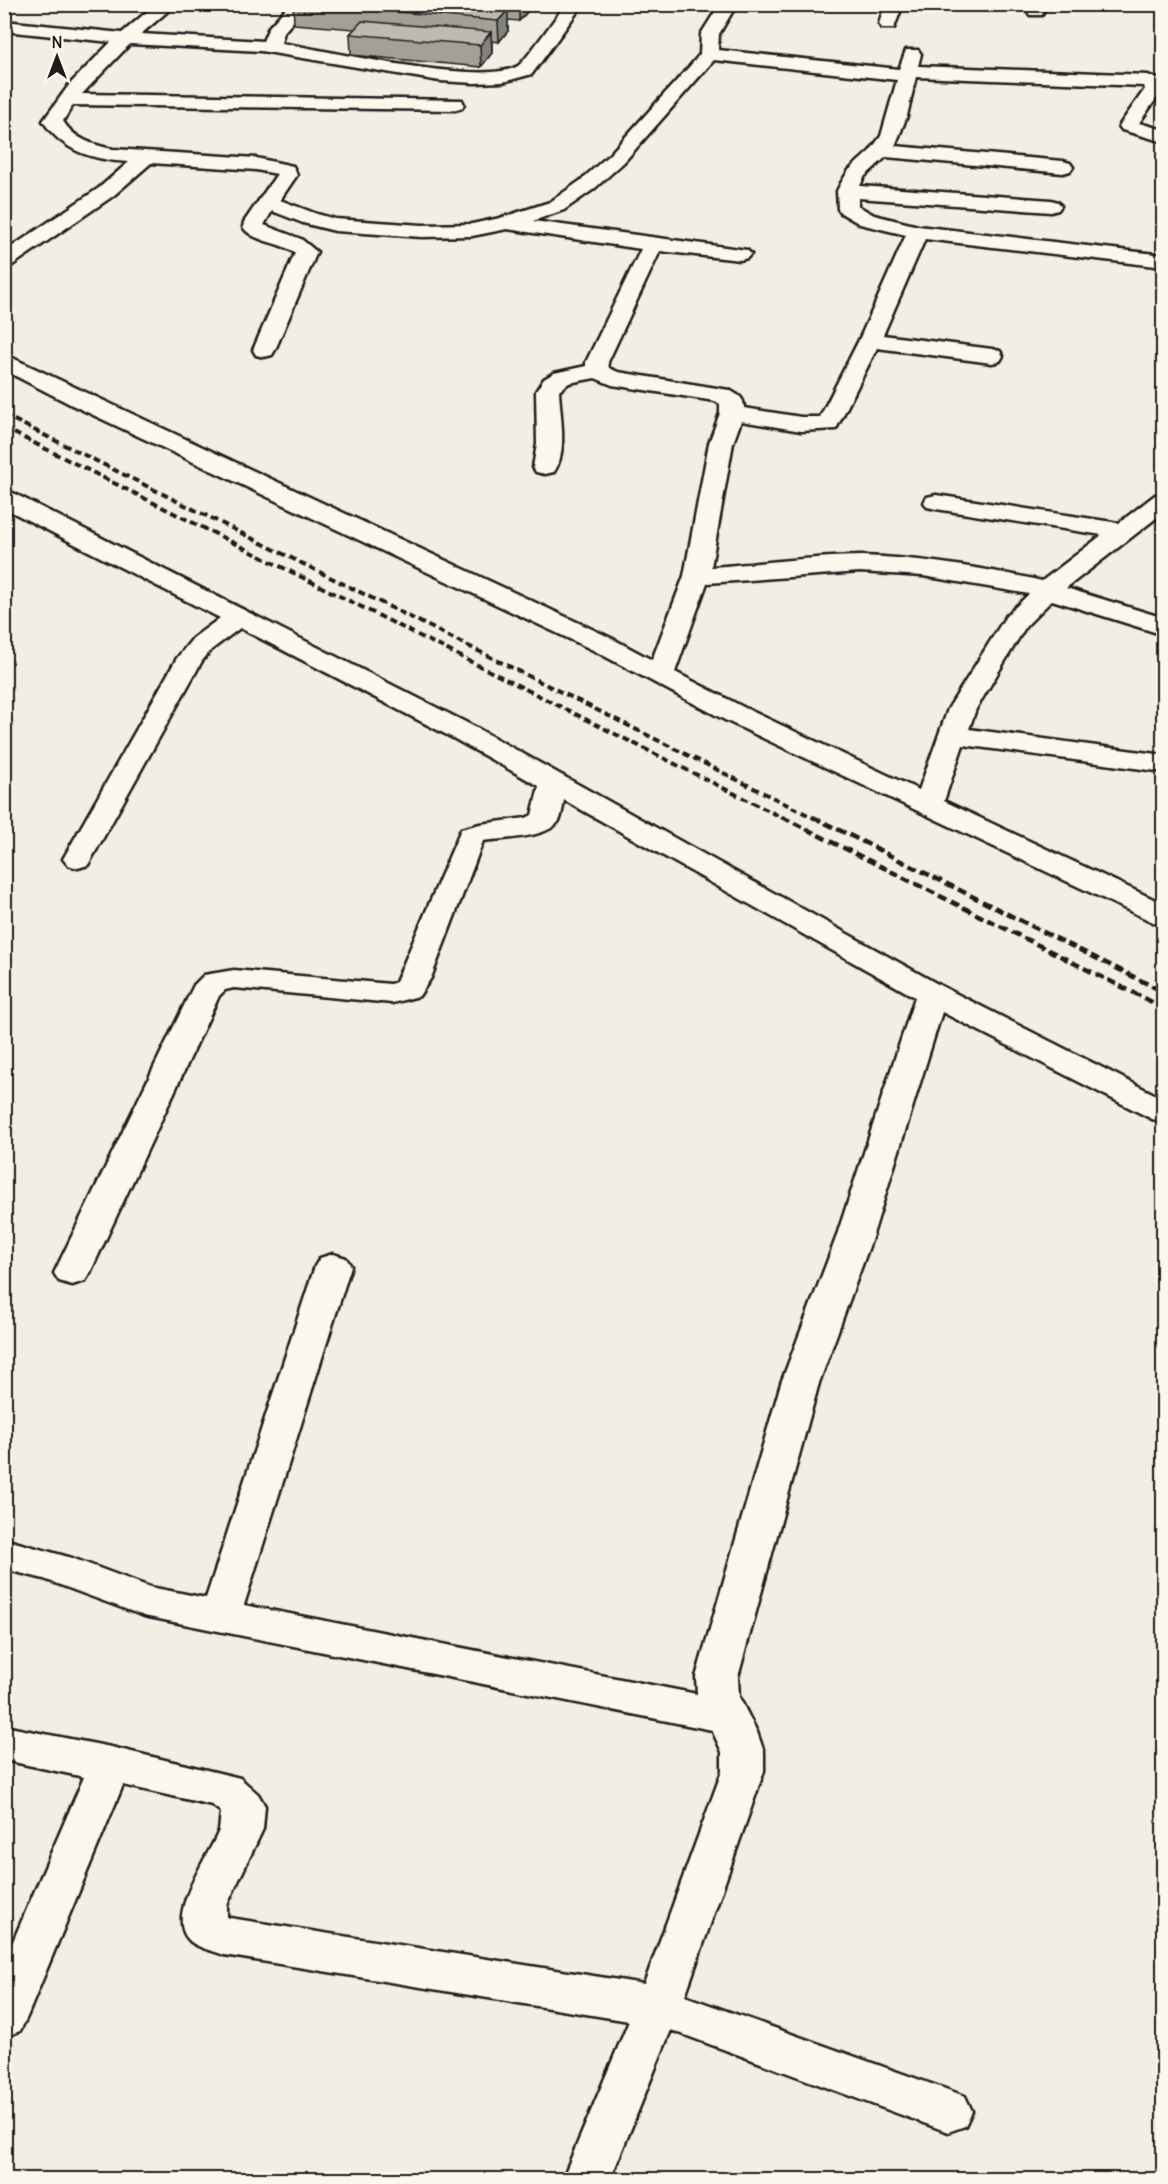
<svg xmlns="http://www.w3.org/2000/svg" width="1168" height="2184" font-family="Delius,sans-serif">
	<rect width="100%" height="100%" fill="#f2eee4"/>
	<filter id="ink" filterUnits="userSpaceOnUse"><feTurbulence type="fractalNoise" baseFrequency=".0167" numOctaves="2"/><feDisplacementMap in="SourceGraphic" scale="12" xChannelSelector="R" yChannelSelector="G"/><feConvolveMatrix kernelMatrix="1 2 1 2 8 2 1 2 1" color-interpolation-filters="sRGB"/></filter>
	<g filter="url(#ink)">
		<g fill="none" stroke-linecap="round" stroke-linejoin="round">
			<g stroke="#1c1c1c" stroke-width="5">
				<path id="minor" d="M156,4H176L141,34L263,41L269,27L290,4H308L284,32L281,43C326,50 483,87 518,66C526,61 557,15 566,4H583L532,74L503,82L474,83L440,81L261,51L130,44L82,94L462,100L464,104L462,108L455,110L73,105L63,121C74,139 93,145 113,149L256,158L293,166L297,175L280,200L317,214L335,219L422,225L472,224L500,218L550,202L580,181L610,154L689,67L700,54L701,34L720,4H737L719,34L718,50L899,69L906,50H918L921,54L918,66L1148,75L1160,80L1163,89L1139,123L1164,130V142L1122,130L1119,126L1145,89L1144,86L916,77L907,116L895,146L1063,161L1070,163L1073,167L1070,171L1063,173L886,157L864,177L860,186L1051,200L1058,202L1061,206L1058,210L1051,212L858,198V206L874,215L918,226L1164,255V267L925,239L883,335L992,349L1000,351L1003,356L1000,361L992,363L877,348L836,429L801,431L741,421L733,443L711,567C759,564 814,556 862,556C923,558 983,568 1042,581L1102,535L936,509L927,507L924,502L927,497L936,495L1119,523L1155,495L1164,493V512L1066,588L1164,618V635L1052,600L1026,626L976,709L969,729L1164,755V772L963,745L944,801L1164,904V925L1153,922L725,720L593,650L72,405L4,370V354L611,638L652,660L684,576L709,443L720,413V404L715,401L612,385L595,378L569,383L559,391C560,415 568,452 554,472L545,474L536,472L533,467L537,444L536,391L544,379L554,373L586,366V362L641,249L507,229L472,236L422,237L335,231L303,223L272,211L264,225L301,239L317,252L275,350L272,355L264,357L256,355L253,350L295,253C280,241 254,243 243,227L244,222L277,174L256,170L151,163L113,196L11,266L4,268V252L99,188L129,162C94,160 63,152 43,121L69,85L111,42L4,31V21L122,33ZM714,60L897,80L881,136L870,151L849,170L841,183L837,191L838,209L841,213L860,224L906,235L859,340L820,417H801L744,408C744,397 738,395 729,390L618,372L609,368L608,362L660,251L740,260L747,258L751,254L747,250L533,221L564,210L594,189L624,162ZM860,572L923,576L1029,594L1006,616L948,709L919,790L745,708L675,672L707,583Z
					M885,4H903L894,28H882L879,24Z
					M1029,4H1047L1042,15H1030L1027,11Z
					M4,491L13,493L473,726L943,987L1164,1099V1122L1152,1119L942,1012L871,1241L819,1383L738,1677L739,1697L757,1732L764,1752V1771L685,1996L965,2096L972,2111L965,2126L948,2132L671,2030L610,2180H562L629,2021L224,1955C214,1951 198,1948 190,1941C163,1917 210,1855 219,1830C220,1825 220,1818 221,1812L212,1805L123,1785L27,2017L20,2031L4,2037V1962L84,1777L4,1760V1726L111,1747L240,1778L258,1794L265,1806L263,1829L227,1905V1917L230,1918L644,1984L722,1771V1752L712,1730L144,1616L44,1579L4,1569V1539L72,1558L150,1587L206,1598L315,1266L320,1258L333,1254L346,1258L351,1266L244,1605L697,1694L696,1677L781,1383L835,1241L915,997L564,800C563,806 562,813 560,819C550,839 502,838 483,841L431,978L419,996L392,1003L234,988L225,990L219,996L90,1273L85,1281L72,1285L59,1281L54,1273L194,985L204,975L234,970L390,984L396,982L461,829L480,824L526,818L532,815L539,786L453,738L240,628L211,650L202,661L88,865L78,868L68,865L63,859L177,658L193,638L220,618L4,508Z"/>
			</g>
			<use href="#minor" fill="#fbf7ec" fill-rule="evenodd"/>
			<path stroke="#1c1c1c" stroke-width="4" stroke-dasharray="7 4" stroke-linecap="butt" d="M4,415L816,819
				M4,428L785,819"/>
			<path stroke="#1c1c1c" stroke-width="4.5" stroke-dasharray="9 4.5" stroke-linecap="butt" d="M782,817L1164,1008
				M813,817L1164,992"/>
		</g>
		<path fill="#a3a098" stroke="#1c1c1c" stroke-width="1.5" d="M293,4H529V10L519,21L508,20V31L499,42L492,41V53L481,67L351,55L350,34L355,29L294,24Z"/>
		<path fill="#84827c" stroke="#1c1c1c" stroke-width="1.5" d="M519,4H529V10L519,21Z
			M508,10V31L499,42L498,21Z
			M491,32L492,53L481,67L480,45Z"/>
		<path fill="#bdbab1" stroke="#1c1c1c" stroke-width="1.5" d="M310,4H445L508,10L498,21Z
			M362,21L491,32L480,45L350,34Z"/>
	</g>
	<rect width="1168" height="2184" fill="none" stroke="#fbf7ec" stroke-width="24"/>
	<rect x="12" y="12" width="1144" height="2160" fill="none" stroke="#1c1c1c" stroke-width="2" filter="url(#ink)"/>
	<g transform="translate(57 57)" stroke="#fbf7ec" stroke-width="4.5" paint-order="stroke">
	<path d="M0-4.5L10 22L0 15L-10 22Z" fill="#1c1c1c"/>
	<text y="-9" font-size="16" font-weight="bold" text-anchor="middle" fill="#1c1c1c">N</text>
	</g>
</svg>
